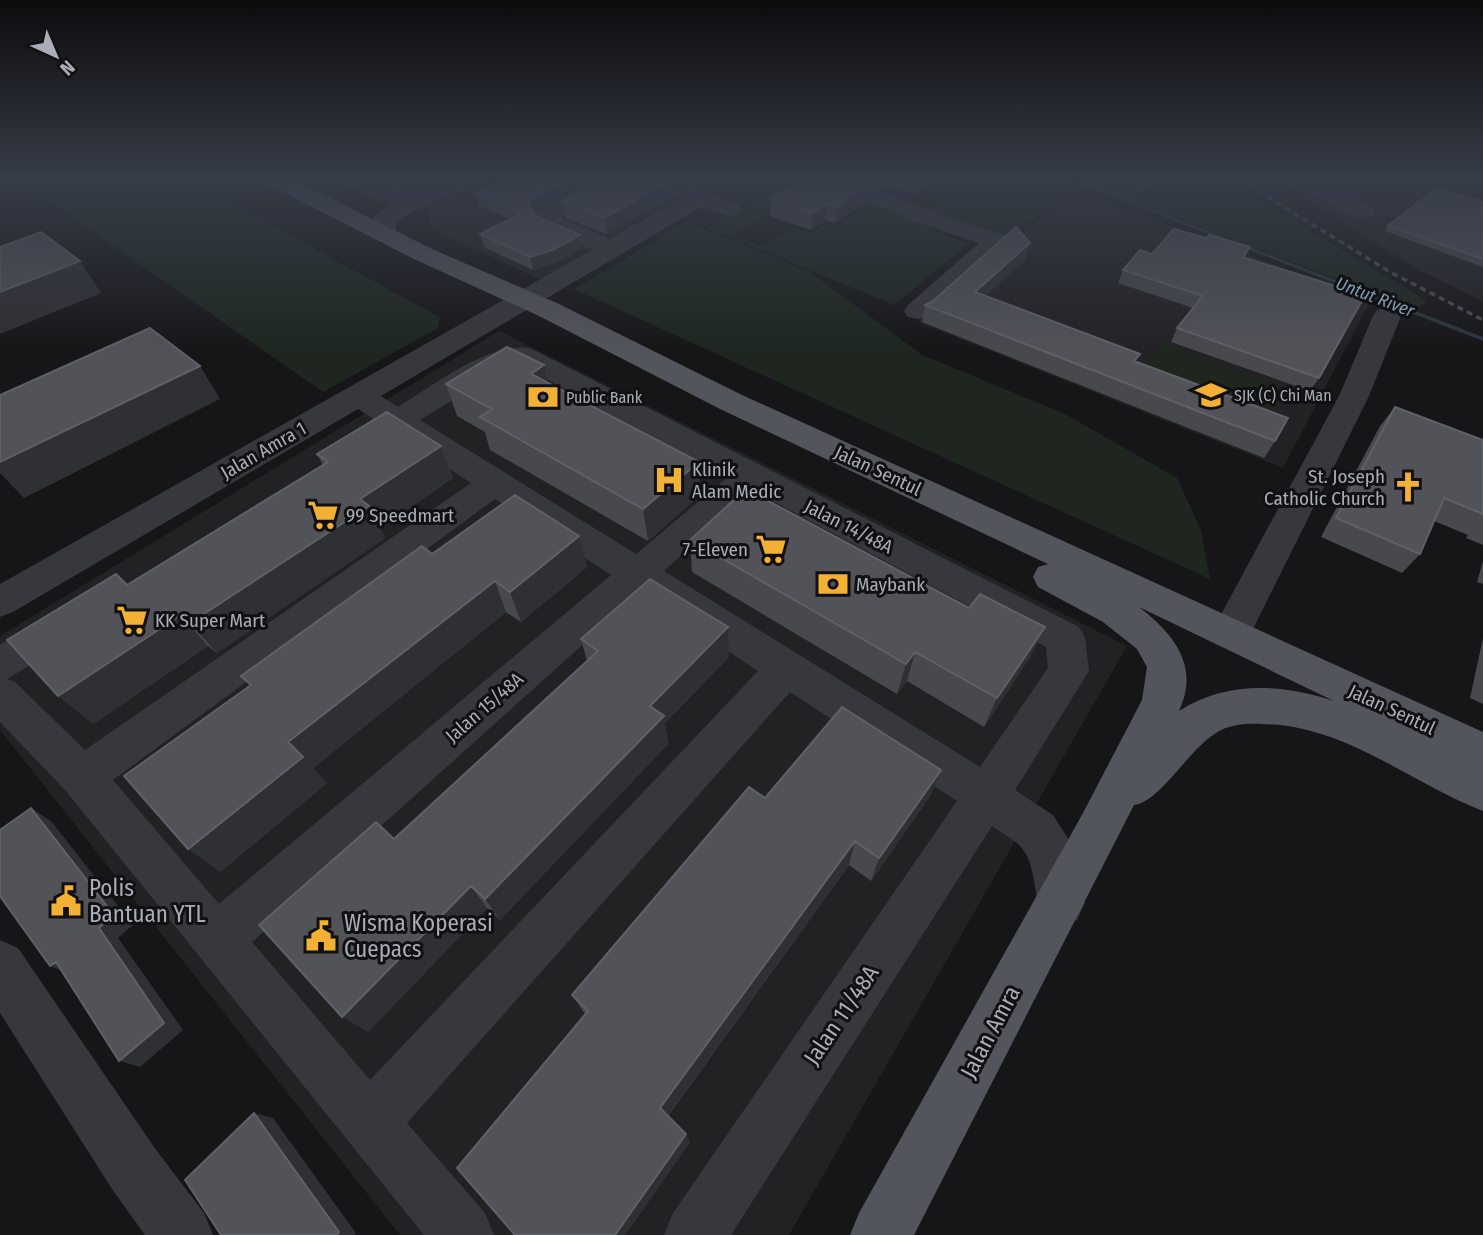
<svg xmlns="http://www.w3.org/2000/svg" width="1483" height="1235" font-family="'Fira Sans Condensed',sans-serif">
	<rect width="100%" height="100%" fill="#161618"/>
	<path fill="#222225" d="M334,180H452L387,206Z
		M468,180H644L689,199L545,282L431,229L427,200Z
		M1278,180H1483V302L1410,265Z
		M1073,190L1371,300L1283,468L918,322Z
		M499,331L1127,646L789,1235H400L0,730V636Z"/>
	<path fill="#1e261f" d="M19,180H187L440,317L438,328L323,392Z
		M794,180H818L733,236L763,247L794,228L811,233L827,222L838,226L869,203L968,244L894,305L707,228Z
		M968,180H1064L1078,185L1008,239L923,213Z
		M1179,180H1226L1427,301L1416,310L1121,196Z
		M687,222L810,272L922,355L1065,414L1177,478L1201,530L1210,579L574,289Z
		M1162,343L1286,389L1261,426L1133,377Z"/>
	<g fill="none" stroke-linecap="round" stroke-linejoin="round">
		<path fill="#2c353c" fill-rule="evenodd" d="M1070,180H1077L1483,337V341Z"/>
		<path fill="#37383d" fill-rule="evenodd" d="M344,180C362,180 385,178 397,194L394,199H378L347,185Z
			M441,180H471L468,185L417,209L395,223L397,235L394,240L385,242L376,240L371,221C385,201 420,190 441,180Z
			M597,180H626L623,185L560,218L610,239L681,199L644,185L641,180H673L738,205L742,210L738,215L730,217L701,207L381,396L398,407C432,386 492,339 532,349L1079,627L1085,638L1089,671L1015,790L1053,815L1071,843L1078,859L1085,903L1077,920L1060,928L1043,920C1033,898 1037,863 1020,846C1012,838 1001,832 992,826L731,1235H664L673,1213L957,801L790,692L407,1123L485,1213L494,1235H424L66,791L0,722V645C23,631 50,605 78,614L83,625L78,636L7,679L15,682L85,750L471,483L397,434C380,446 364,460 343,454L338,447L343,440L375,420L358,409L13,612L0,617V584L592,250L541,227L533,217L537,212ZM518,364L728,477L636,554L420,420L505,368ZM754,491L1046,647L1048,668L980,767L664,571ZM495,499L611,575L219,904L113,780ZM640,593L758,671L370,1080L252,942Z
			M826,180H857L932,212L1005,236L1008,241L928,317L918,319L908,317L904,311L908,305L979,243L916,222L829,185Z
			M1074,180L1120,183L1159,180L1156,185L1121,197L1077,185Z
			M1291,180H1320L1371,207L1375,212L1371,217H1355L1294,185Z
			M1387,308L1397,310L1401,316L1369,396L1251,633L1245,644L1231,649L1217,644L1211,633L1339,396L1373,316L1377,310Z
			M0,940L18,948L154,1147L204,1213L213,1235H145L112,1189L0,1013Z"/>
		<path fill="#53555c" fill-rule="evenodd" d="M266,180H295L432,249L559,304L742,395L1483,732V811C1409,782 1345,725 1262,724C1247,723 1229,724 1216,733C1189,749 1160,802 1134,805L914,1235H850L859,1213L1083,813L1142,700L1147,667L1137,649L1103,622L1038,587L1033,577L1038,567L1048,564L720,409L539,316L414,259L269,185ZM1139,607L1334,701C1283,684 1227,680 1179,711C1200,666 1174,634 1139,607Z"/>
		<path stroke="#4a4c52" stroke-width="3.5" stroke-dasharray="6 4.5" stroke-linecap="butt" d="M1240,180L1390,272L1483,320"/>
	</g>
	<path fill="#47494d" d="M375,180H427L399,192L387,183Z
		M864,180H937L916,195L889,185L884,189Z
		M667,183L668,200L606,234L566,218L563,201Z
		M476,193L536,210L534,212L537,217L580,235L582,248L557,262L533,270L484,247L480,234L510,219L479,205Z
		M771,199L864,203L835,223L826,220L811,230L770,216Z
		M1483,202V267L1385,231L1388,226Z
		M1206,238L1250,247L1245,258L1319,378L1310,391L1171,342L1177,328L1193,308L1118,283L1123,270L1152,254Z
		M1030,243L1025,260L985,296L1137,362L1275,441L1264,458L922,322L925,305L933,301Z
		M547,383L701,494L648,541L490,450L485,432L457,416L446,384Z
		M1395,407L1483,440V545L1466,538L1468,535L1434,521L1420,554L1402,573L1321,537L1380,426Z
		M441,446L453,478L380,528L385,538L217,653L208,646L93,724L127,585L323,465L317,454Z
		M690,540L969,608L1045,627L1030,657L984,727L907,681L897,694L692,572Z
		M432,554L587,567L521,622L506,612L313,768L327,783L220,872L250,686L241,676Z
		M1483,561V584L1477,582Z
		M1483,638V704L1470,698Z
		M581,639L729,657L665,723L668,744L500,920L487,908L368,1032L394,839L587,661Z
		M941,770L930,796L871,881L849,865L668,1116L690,1142L625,1235L585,1014L572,995L765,798Z"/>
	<path fill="#2f3033" d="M396,180H427L399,192L395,181Z
		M566,180H591L536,210L531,215L528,203L533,197Z
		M885,180H890L889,185L884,189Z
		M923,180H937L916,195L918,183Z
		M667,183L668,200L606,234L604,218Z
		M866,186L864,203L835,223L836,207Z
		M827,203L826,220L811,230L812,214Z
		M580,235L582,248L557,262L533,270L530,257Z
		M1030,243L1025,260L970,310L975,292Z
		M80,261L101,293L0,334V292Z
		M544,365L551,398L531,374Z
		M200,366L220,399L24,498L0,473V462Z
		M441,446L453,478L380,528L385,538L217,653L190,623L360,499Z
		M699,462L701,494L648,541L643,509Z
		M579,536L587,567L521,622L510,592Z
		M495,581L506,612L313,768L327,783L220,872L188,849L288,742Z
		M181,615L208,646L93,724L58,696Z
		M728,627L729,657L665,723L668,744L500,920L485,899L650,706Z
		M1045,627L1030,657L984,727L997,698Z
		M915,652L907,681L897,694L906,664Z
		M941,770L930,796L871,881L879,858Z
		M31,808L51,821L133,925L118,938L183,1030L140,1067L119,1061L99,928Z
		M855,841L849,865L666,1118L660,1108Z
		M471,886L487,908L368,1032L342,1017Z
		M56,962L72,975L50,966Z
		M254,1113L273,1118L356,1233L354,1235H337Z
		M686,1134L690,1142L625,1235H615Z"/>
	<path fill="#525359" stroke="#5f6168" stroke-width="2" d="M503,180H566L533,197L528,203L537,217L580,235L555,249L530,257L480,234L522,213L476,193Z
		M602,180H659L667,183L604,218L563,201Z
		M801,180H852L866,186L836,207L827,203L812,214L771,199Z
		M909,180H923L918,183Z
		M1437,188L1483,202V259L1388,226Z
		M1016,227L1030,243L975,292L1140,354L1134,361L1288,418L1275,441L925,305L933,301Z
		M1174,229L1206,238L1209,235L1250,247L1242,257L1365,295L1319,378L1177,328L1203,296L1123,270L1140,250L1152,254Z
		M41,232L80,261L0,292V247Z
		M150,328L200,366L0,462V395Z
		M507,347L544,365L531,374L699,462L643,509L480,417L492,409L446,384Z
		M1395,407L1483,440V514L1444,498L1420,554L1336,518Z
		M387,412L441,446L360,499L369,506L190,623L181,615L58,696L7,640L116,574L127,585L328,462L317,454Z
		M746,489L969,608L980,594L1045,627L997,698L915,652L906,664L690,540Z
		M515,495L579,536L510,592L495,581L288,742L303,757L188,849L124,776L251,685L241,676L422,546L432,554Z
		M650,579L728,627L650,706L664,716L485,899L471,886L342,1017L259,925L376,822L394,839L598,651L581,639Z
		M842,707L941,770L879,858L855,841L660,1108L686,1134L615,1235H515L457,1168L588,1011L572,995L749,787L765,798Z
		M31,808L114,915L99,928L164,1023L119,1061L56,962L50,966L0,896V830Z
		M254,1113L339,1232L337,1235H221L185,1180Z"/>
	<linearGradient id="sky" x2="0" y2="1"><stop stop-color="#0c0c0d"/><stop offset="0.51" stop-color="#363c48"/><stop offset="1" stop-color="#363c48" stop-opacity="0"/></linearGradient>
	<rect width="1483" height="353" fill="url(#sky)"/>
	<defs>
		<g id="school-bare" transform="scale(2.415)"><path d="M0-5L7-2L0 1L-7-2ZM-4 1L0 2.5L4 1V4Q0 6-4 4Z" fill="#f2b134" stroke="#111113" stroke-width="2.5" paint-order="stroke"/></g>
		<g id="bank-bare" transform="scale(2.415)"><path d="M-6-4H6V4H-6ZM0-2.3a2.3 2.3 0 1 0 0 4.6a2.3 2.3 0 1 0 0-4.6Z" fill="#f2b134" stroke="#111113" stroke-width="2.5" paint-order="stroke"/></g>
		<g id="hospital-bare" transform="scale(2.415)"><path d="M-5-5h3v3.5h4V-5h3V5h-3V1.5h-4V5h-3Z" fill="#f2b134" stroke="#111113" stroke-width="2.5" paint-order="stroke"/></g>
		<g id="church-bare" transform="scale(2.415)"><path d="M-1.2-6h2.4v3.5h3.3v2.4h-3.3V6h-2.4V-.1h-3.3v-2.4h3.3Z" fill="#f2b134" stroke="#111113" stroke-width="2.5" paint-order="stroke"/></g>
		<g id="supermarket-bare" transform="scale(2.415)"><path d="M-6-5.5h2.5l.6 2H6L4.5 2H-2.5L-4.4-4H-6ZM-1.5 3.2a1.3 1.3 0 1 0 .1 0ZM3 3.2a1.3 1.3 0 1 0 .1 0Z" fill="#f2b134" stroke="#111113" stroke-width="2.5" paint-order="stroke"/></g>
		<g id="civic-bare" transform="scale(2.415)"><path d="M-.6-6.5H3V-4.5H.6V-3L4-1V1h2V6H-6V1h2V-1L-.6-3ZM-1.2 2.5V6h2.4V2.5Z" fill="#f2b134" stroke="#111113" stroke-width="2.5" paint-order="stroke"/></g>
	</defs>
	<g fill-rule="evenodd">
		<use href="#school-bare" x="1211" y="395"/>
		<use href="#bank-bare" x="543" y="397"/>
		<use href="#hospital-bare" x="669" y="480"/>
		<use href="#church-bare" x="1408" y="487"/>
		<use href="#supermarket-bare" x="323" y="515"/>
		<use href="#supermarket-bare" x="771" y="549"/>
		<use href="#bank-bare" x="833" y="584"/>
		<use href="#supermarket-bare" x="132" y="620"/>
		<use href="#civic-bare" x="66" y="901"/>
		<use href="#civic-bare" x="321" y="936"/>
	</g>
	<g text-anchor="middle" stroke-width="6" stroke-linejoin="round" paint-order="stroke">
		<g font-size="16" fill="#a8adb8" stroke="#111113" text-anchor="start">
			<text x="1234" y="401">SJK (C) Chi Man</text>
			<text x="566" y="403">Public Bank</text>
		</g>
		<g font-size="18" font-style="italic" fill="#7f9bb3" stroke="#111113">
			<text transform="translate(1375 297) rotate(21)" y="6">Untut River</text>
		</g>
		<g font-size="19" fill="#a8adb8" stroke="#111113">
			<text transform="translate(263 450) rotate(-30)" y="7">Jalan Amra 1</text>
			<text transform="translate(878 470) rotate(25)" y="7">Jalan Sentul</text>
			<text transform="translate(849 526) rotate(27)" y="7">Jalan 14/48A</text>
			<text transform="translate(484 707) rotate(-41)" y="7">Jalan 15/48A</text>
			<text transform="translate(1392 709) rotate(25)" y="7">Jalan Sentul</text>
		</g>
		<g font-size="19" fill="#a8adb8" stroke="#111113" text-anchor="start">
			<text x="692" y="476">Klinik<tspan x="692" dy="22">Alam Medic</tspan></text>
			<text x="1385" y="483" text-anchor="end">St. Joseph<tspan x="1385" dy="22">Catholic Church</tspan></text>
			<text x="346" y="522">99 Speedmart</text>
			<text x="748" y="556" text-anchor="end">7-Eleven</text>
			<text x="856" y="591">Maybank</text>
			<text x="155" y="627">KK Super Mart</text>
		</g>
		<g font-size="23" fill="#a8adb8" stroke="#111113" text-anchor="start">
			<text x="89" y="896">Polis<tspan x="89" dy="26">Bantuan YTL</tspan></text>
			<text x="344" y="931">Wisma Koperasi<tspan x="344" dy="26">Cuepacs</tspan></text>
		</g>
		<g font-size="23" fill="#a8adb8" stroke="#111113">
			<text transform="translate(841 1015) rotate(-56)" y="8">Jalan 11/48A</text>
			<text transform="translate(990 1032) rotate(-62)" y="8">Jalan Amra</text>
		</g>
	</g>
	<g transform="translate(56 56) rotate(136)" stroke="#111113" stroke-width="5" paint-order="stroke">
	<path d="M0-5L12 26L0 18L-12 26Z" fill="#a8adb8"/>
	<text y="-10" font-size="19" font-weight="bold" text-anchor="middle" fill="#a8adb8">N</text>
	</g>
</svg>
